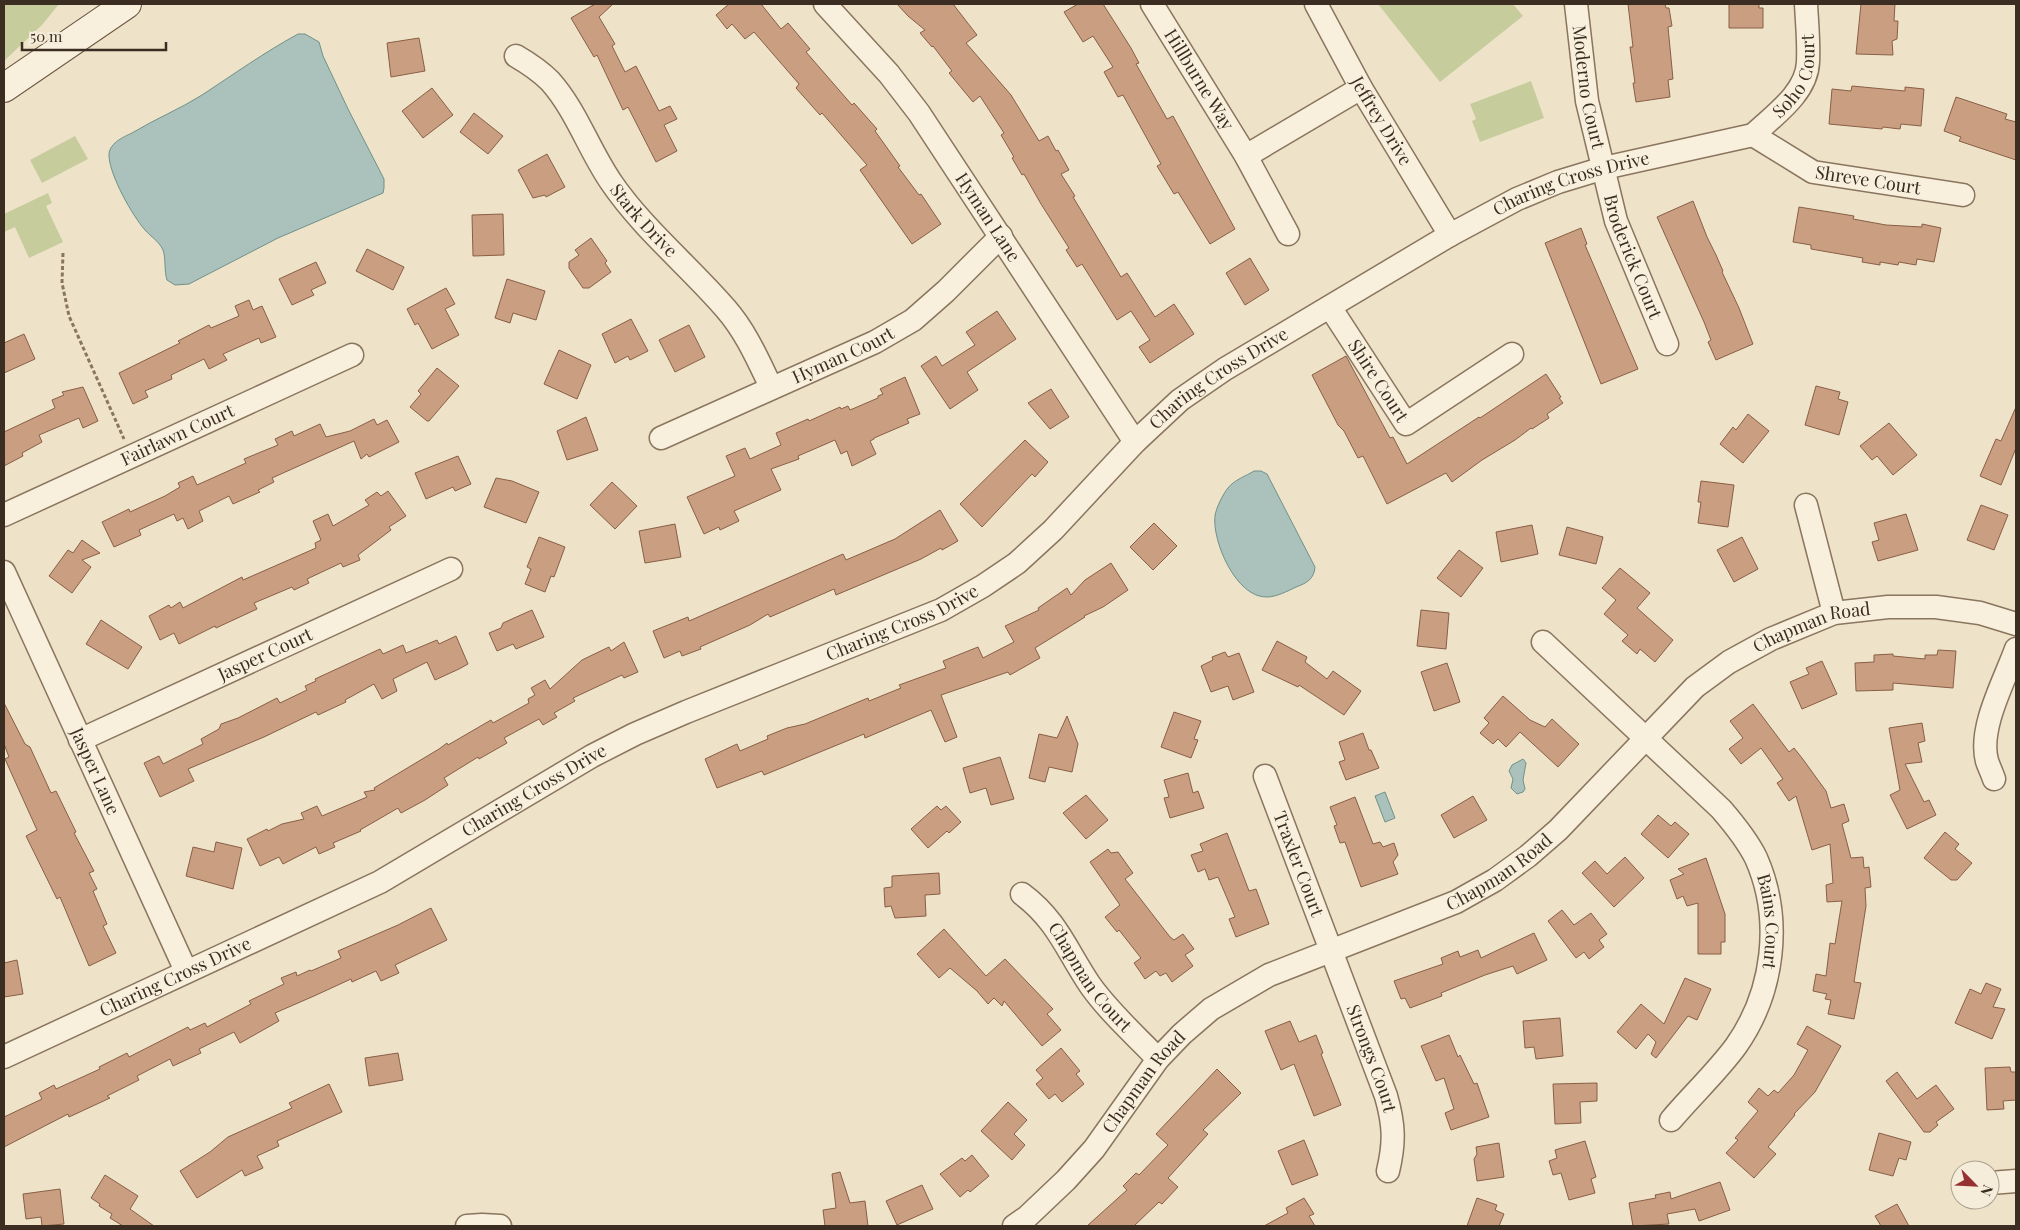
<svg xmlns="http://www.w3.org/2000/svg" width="2020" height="1230" font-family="'Playfair Display',serif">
	<rect width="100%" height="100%" fill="#eee2c9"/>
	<path fill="#c7cc9d" d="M4,4H59L42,25L4,61Z
		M1378,4H1513L1523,16L1440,82Z
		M1531,81L1544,118L1480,142L1472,121L1476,119L1470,104Z
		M75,136L88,159L42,183L30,160Z
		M48,193L52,203L46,206L63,242L29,258L15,227L4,232V214Z"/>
	<path fill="#aac2bb" stroke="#709188" d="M298,34H305L319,42L323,56L348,109L384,179V188L383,193L278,238L189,284L175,285L167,280C164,271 166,258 163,250C159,241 151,237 145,230C132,215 110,176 109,156C108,144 123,137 132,133C155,119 180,109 202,95C234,74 265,52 298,34Z
		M1254,471H1261L1267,474L1315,567C1314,579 1307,583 1296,587C1288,591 1276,597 1267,597C1236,598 1212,541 1215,516C1216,508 1223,494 1228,488C1234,480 1246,476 1254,471Z
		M1523,759L1526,763L1523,780L1525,789L1523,792L1517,794L1511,788L1513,779L1509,771L1512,765Z
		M1385,792L1395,818L1385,822L1375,796Z"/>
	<path fill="#ca9e81" stroke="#885f45" d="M595,4H613L599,17L615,44L612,46L625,72L636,66L659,111L670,106L677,119L664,125L677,151L656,162L628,107L623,110L597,55L594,57L571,18Z
		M729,4H761L781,29L788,23L810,49L806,52L852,105L854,103L877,129L875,131L900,166L898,167L919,195L921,194L941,224L912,244L860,170L867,165L822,113L820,115L796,88L799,84L754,32L745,39L732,24L727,29L716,15Z
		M897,4H953L977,35L966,43L1011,95L1039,141L1048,136L1056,151L1058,150L1069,170L1061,174L1075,196L1073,197L1121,277L1127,273L1155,317L1174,304L1194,334L1150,363L1139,347L1150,340L1131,311L1117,320L1082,264L1077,267L1066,250L1069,248L1041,204L1024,174L1022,175L1012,158L1014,157L1001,135L1004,133L980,96L973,102L949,73L952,71L933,46L932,47L920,33L925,30L908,16Z
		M1078,4H1103L1131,48L1139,63L1136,64L1167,119L1173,116L1235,229L1210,244L1178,192L1174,194L1157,166L1161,164L1123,95L1118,97L1104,72L1113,67L1093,36L1083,42L1064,12Z
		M1628,4H1665L1666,8H1669L1672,26L1668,27L1673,79L1668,80L1670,97L1636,102L1633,83H1635L1630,47H1633Z
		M1729,4H1759V8H1763V28H1729Z
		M1861,4H1895L1894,21H1898L1897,39L1892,41L1893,55L1856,54Z
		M419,38L425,71L391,77L387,43Z
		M1852,86L1905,91V87L1924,89L1921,126L1901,124L1900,129L1883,127L1882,129L1829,124L1832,89L1851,91Z
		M432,88L453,115L423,138L402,111Z
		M1956,97L2007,114L2005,119L2016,122V160L1959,141L1961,137L1944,131Z
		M474,113L503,136L488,154L460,132Z
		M547,154L565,187L546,197L545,195L533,198L518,170Z
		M1693,201L1707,237L1716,255L1723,271L1722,272L1739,308L1753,344L1716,360L1708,342L1711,340L1704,322L1657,217Z
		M1799,207L1854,216L1853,219L1886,225L1922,227V224L1941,228L1934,262L1917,259L1916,265L1899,262L1898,265L1880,262V265L1862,262L1863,258L1811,249V245L1793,242Z
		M503,214L504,255L473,256L472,215Z
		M1581,228L1587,244L1585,245L1638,369L1601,384L1545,243Z
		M591,238L607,261L605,263L611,272L589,288H583L569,268V262L579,255L575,250Z
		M367,249L404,267L393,290L356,271Z
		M1250,258L1269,290L1245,305L1226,273Z
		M316,262L326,283L311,290L314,295L292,305L279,279Z
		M507,279L545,291L536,320L513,313L510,323L495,318Z
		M446,288L455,304L445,309L459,335L432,349L418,323L415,325L407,309Z
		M249,300L253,310L262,306L276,337L261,343L259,338L223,354L227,360L209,369L204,359L171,375L172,379L145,391L148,397L133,404L119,373L180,343L178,341L209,325L211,328L239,316L235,306Z
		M997,311L1016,339L967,372L978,390L950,409L921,366L936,356L942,366L975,345L966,332Z
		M631,319L648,351L630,360L628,356L615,363L602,334Z
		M689,325L705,357L675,372L659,340Z
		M24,334L35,359L4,373V343Z
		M559,350L591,365L577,399L544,384Z
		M1346,356L1390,438L1393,437L1407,464L1479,417L1480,418L1546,374L1561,397L1559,398L1563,403L1547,414L1549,418L1532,429L1531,428L1515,440L1482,460L1452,482L1446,473L1387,504L1363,456L1358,458L1344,431L1338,425L1312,375Z
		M437,368L459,386L429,421H427L410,407L421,394L418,391Z
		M905,377L920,414L907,419L909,423L874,438V439L870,441L876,454L852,466L847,451L841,454L835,440L798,456L799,459L771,469L781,490L734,511L739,521L720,530L719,527L704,534L687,497L735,476L726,456L745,448L750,459L781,445L776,433L808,419L809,421L840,407L841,409L848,406L850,410L878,398V396L883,394L880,389Z
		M1816,386L1840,392L1838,399L1848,402L1839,435L1805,425Z
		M83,387L98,421L83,428L79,418L39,435L42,442L22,453L23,456L4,466V432L55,408L52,400L64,395L62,392Z
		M1051,389L1069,417L1050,429L1028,403Z
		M2016,407V448L2001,485L1980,476L1996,439L2001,441Z
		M1748,414L1769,431L1743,463L1720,444L1733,427L1736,430Z
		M586,417L598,450L567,460L557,431Z
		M374,419L377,425L387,420L399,442L369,457L367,454L361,459L354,441L272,478L274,482L258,490L260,492L233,504L229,496L199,511L203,521L188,529L183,518L177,521L174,514L139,530L141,535L114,547L102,522L129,509L130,512L165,496L180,487L178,483L193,476L197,485L246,463L244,459L278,445L275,439L292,431L294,436L320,424L326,437L350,431Z
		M1889,423L1917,455L1893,475L1877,456L1872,460L1860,446Z
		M1025,440L1048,462L1035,477L1032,474L982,527L960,504Z
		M458,456L471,484L455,491L453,487L426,499L415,473Z
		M496,478L512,481L539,492L526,523L484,507Z
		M1701,481L1734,485L1728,527L1698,523L1701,502H1698Z
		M612,482L637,506L615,529L590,505Z
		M388,491L406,516L389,527L391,530L358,555L360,560L343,567L341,563L307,579L309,583L294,590L292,587L254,603L257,609L216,628L215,626L179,644L174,633L160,640L149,616L169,605L171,608L180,602L183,608L242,577L243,580L316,548L315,543L321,540L313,521L328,514L333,526L369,505L365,500L377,492L381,496Z
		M1981,505L2008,515L1994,550L1967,540Z
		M940,510L958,541L942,550L941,548L921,559L836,595L834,589L770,617L768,614L750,625L700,647L701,649L682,656L680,651L664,658L653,631L688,617L689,621L843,554L846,560L895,539Z
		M1906,514L1918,550L1878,561L1872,542L1879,540L1874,523Z
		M1154,523L1177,546L1153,570L1130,547Z
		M675,524L681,557L645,563L639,531Z
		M1532,525L1538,554L1501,562L1496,532Z
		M1567,527L1603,537L1596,564L1559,555Z
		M539,537L565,547L554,577L551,576L545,592L525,584L531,569L527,567Z
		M1742,537L1758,569L1734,582L1717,550Z
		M82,540L100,553L82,560L91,567L72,593L49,576L68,550L73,553Z
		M1459,550L1483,568L1461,597L1437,578Z
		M1111,563L1128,590L1103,607L1084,616L1085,617L1035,648L1040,658L1010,675L1008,672L941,695L957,737L945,742L931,710L865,738L864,734L764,775L762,771L717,788L705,759L737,744L740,751L768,739L767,736L787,728L805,724L868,698L869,701L901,688L899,685L946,668L943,661L978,647L983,658L1014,642L1005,626L1039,610L1038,608L1067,588L1071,595L1085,580Z
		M1620,568L1650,593L1637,608L1673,640L1655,662L1640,649L1637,654L1622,641L1628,635L1604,614L1616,600L1602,588Z
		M532,610L544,637L516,649L513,644L497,651L489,633L501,628L503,623Z
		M1421,610L1449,613L1446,649L1417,646Z
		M101,620L142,647L128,669L86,644Z
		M456,636L468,664L459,669L435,680L427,662L393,679L397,691L382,699L374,684L345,700L346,702L318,715L316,712L264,737L188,769L194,781L160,797L144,763L159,756L163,764L203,744L201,739L219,729L221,724L238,718L277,698L280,703L307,690L305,686L316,681L315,679L380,649L383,654L403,645L406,653L437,640L439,644Z
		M1277,641L1307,657L1305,662L1327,679L1333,671L1361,691L1344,715L1299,685L1298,687L1262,670Z
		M624,642L638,672L624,678L622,675L573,698L575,701L554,713L557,717L543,725L539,719L504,738L507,743L479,759L478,757L444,778L448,785L425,800L401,813L398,808L360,830L361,831L333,843L335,847L319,854L316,847L283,864L279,857L260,866L247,839L267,829L268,831L282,824L304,819L301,813L317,806L322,816L367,797L364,792L375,790L374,788L439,749L447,743L448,745L491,720L493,723L529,703L528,699L535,695L531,688L545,680L550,689L582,660L609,647L611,651Z
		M1938,650L1956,651L1953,688L1893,683V690L1856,691L1855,663L1874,662V655L1893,654V656L1925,659V655H1937Z
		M1225,652L1228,657L1239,653L1254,692L1233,700L1228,686L1211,692L1201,666L1213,660L1212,657Z
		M1822,661L1837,694L1802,709L1790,682L1809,674L1806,668Z
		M1447,663L1460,702L1434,711L1421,672Z
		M1503,696L1530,720L1545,727L1552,719L1579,744L1558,767L1520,732L1506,747L1498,739L1493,744L1480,733L1489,723L1484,718Z
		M4,703L25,744L30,747L51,793L56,791L76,832L74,833L94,871L89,873L97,889L93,891L107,924L103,926L116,953L89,966L60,897L57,899L26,836L37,830L5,759L9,757L4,744Z
		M1753,704L1789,752L1794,748L1802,758L1826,791L1831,808L1844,804L1849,821L1842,824L1851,858L1863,857L1864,868L1869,867L1871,887L1865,888L1866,906L1854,982L1861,983L1854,1019L1828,1014L1831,1000L1825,999L1827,994L1813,991L1816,974L1826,976L1830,943L1835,944L1842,901L1827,902L1826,885L1833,883L1830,844L1812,850L1796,796L1789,801L1777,783L1783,779L1761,748L1741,764L1729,749L1743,738L1730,721Z
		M1174,712L1201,721L1194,739L1198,740L1191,758L1161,747Z
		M1067,716L1078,744L1072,772L1049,767L1045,782L1029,778L1039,734L1057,738Z
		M1922,723L1925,741L1918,743L1922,762L1905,764L1924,802L1929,800L1936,815L1907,829L1890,795L1900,790L1889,728Z
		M1363,733L1369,750H1371L1379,768L1346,780L1339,762L1345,760L1339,742Z
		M1000,757L1014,799L991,805L986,788L970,793L963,768Z
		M1188,773L1193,793L1198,791L1204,808L1170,818L1164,798L1169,797L1164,780Z
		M1086,795L1108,820L1086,839L1063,813Z
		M1473,796L1487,820L1454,838L1441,815Z
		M1355,797L1373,844L1380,842L1383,847L1394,843L1398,855L1393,862L1398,874L1361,887L1345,842L1340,843L1334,826L1337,825L1330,807Z
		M937,806L941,810L946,806L961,822L949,833L947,831L928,848L911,829Z
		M1658,815L1671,826L1675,822L1689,834L1668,858L1641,834Z
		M1945,832L1959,844L1955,849L1972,863L1957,880H1951L1924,858Z
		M1227,833L1249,891L1256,889L1269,924L1236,937L1229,919L1235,917L1218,877L1209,880L1205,869L1198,872L1191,855L1203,851L1200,844Z
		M216,842L242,848L233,889L186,876L193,847L214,852Z
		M1108,849L1111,853L1118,852L1133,873L1125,879L1170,937L1174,940L1183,934L1194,949L1185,955L1193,966L1172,982L1166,973L1160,976L1156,971L1145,979L1134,963L1141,958L1119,930L1117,932L1105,917L1120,905L1090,862Z
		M1625,857L1644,878L1614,907L1582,873L1595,861L1607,874Z
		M1706,858L1725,914V942H1721V954H1698V903L1687,906L1683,896L1677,899L1670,880L1684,874L1678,869Z
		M939,873L940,894L925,895L926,916L895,918L891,906L885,907L884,888L892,887V876Z
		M431,908L447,940L395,965L399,973L381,981L376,971L352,982L351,979L314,996L275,1013L279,1021L240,1043L234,1032L199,1049L201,1053L173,1066L170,1059L137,1076L139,1080L107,1096L110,1098L69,1117L68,1114L4,1147V1117L42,1099L39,1093L54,1085L56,1089L100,1069L99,1067L127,1053L129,1057L188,1027L190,1030L205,1023L207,1027L251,1004L249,1001L284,984L281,978L296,972L297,976L310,970L311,971L341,958L338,951L398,925Z
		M1562,910L1574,925L1591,913L1607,934L1599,940L1604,947L1589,959L1584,952L1576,958L1548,921Z
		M944,929L986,976L1005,959L1053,1009L1047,1014L1061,1030L1042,1046L1004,1001L1002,1006L994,998L988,1004L977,991L950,968L939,978L917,954Z
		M1534,933L1547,960L1517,974L1513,966L1485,975L1441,993L1442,996L1410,1008L1405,998L1401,999L1394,981L1443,964L1441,958L1458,951L1460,957L1478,950L1481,958Z
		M17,960L23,994L4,997V963Z
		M1685,978L1711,989L1697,1020L1688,1016L1656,1058L1651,1054L1656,1042L1648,1034L1636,1049L1617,1032L1641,1004L1664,1024Z
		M1986,983L2001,989L1993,1007L2005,1009L1992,1039L1955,1023L1970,989L1981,994Z
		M1560,1018L1563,1056L1536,1059L1534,1047L1525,1048L1523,1021Z
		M1290,1021L1299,1042L1316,1035L1323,1053L1321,1054L1341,1105L1314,1116L1294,1064L1281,1070L1265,1031Z
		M1807,1026L1841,1046L1815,1092L1794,1114L1795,1115L1768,1147L1776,1154L1754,1178L1726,1153L1738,1140L1735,1138L1758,1111L1748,1102L1759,1088L1768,1096L1774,1090L1778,1093L1794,1075L1808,1050L1797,1044Z
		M1449,1035L1458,1057L1460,1055L1474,1084L1477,1083L1489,1117L1451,1130L1445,1113L1454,1109L1444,1078L1436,1081L1421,1046Z
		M1061,1048L1080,1071L1076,1074L1084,1084L1062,1102L1055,1094L1049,1099L1036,1084L1043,1078L1036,1070Z
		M398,1053L403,1080L369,1086L365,1058Z
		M2010,1067L2011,1072H2016V1100L2003,1101L2004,1109L1987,1110L1985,1068Z
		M1217,1069L1241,1093L1203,1130L1208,1134L1168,1178L1178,1187L1162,1204L1159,1202L1134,1226H1087L1127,1190L1123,1186L1136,1173L1139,1175L1168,1145L1156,1134Z
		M1897,1072L1917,1099L1936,1085L1954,1109L1936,1122L1938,1125L1930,1132H1924L1886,1081Z
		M1597,1083V1101L1580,1102L1581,1123L1555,1124L1553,1084Z
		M329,1084L342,1112L277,1141L279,1146L257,1156L263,1168L245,1176L242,1170L197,1198L180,1171L210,1152L228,1137L292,1108L289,1103Z
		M1008,1102L1027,1120L1014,1134L1025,1145L1012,1160L981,1131Z
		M1879,1133L1911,1142L1906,1160L1899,1158L1893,1176L1869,1170Z
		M1304,1140L1318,1175L1292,1185L1278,1151Z
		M1585,1141L1596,1177L1591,1179L1595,1193L1569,1200L1561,1173L1553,1175L1549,1161L1557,1158L1555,1150Z
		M1499,1143L1504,1177L1477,1181L1474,1159L1477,1154L1476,1147Z
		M972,1155L989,1176L970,1192L968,1190L960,1197L940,1174L962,1158L965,1161Z
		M840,1172L850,1203L865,1201L868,1226H825L823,1210L836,1208L832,1174Z
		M105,1175L138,1196L130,1209L154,1226H123L110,1218L112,1214L99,1206L100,1204L91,1198Z
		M1720,1182L1730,1210L1699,1221L1695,1209L1667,1214L1669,1224L1633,1226L1629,1203L1656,1198L1655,1195L1670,1192L1671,1199Z
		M922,1185L933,1209L897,1225L886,1201Z
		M60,1189L64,1224L42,1226L41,1217L26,1219L23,1194Z
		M1304,1198L1314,1214L1309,1216L1315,1226H1264L1288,1213L1286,1208Z
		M1477,1198L1497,1205L1495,1210L1504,1214L1499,1226H1467Z
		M1897,1204L1909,1226H1881L1875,1216Z"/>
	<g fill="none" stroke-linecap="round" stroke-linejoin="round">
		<g stroke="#8a755e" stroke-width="25">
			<g id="street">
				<path id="s1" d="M825,4L889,74L919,113L1135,442"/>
				<path id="s2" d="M1152,4L1246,156L1288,234"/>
				<path id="s3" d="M1316,4L1361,88L1450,235"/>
				<path id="s4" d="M1576,4L1587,101L1616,221L1667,344"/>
				<path id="s5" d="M516,56C528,63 540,71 550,81C576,110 589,150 611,182C643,229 689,266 726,309C746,332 758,360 771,387"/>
				<path id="s6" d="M1753,135L1813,172L1963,195"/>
				<path id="s7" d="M1753,135C1773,116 1807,93 1808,62C1809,43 1807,23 1806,4"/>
				<path d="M1246,156L1361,88"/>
				<path id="s8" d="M1330,307L1406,424L1512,354"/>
				<path id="s9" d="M661,438L875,342L913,320L946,291L1001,236"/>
				<path d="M1806,505L1834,613"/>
				<path id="s10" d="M4,515L352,355"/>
				<path id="s11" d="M4,572L186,971"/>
				<path id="s12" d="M1543,642L1721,809C1734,824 1747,840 1756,858C1783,919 1774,992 1736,1046C1717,1072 1692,1095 1671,1120"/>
				<path id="s13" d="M80,740L451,569"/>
				<path id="s14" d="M1265,776L1386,1096C1394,1124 1395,1142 1388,1171"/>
				<path d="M1994,779C1992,773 1989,767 1987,761C1978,728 2005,680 2016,649"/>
				<path id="s15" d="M1022,894C1057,920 1067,951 1090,985C1109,1012 1135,1035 1158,1059"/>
				<path id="s16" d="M4,1057L380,882L592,756L635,734L686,712L941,610L983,586L1017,563L1053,530L1135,442L1180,400L1225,369L1450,235L1517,199L1558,182L1604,168L1753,135"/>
				<path d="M1990,1183L2016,1181"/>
				<path d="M467,1226L482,1225L500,1226"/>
				<path id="s17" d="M1014,1226L1027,1217L1066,1180L1094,1149L1158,1059L1182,1034L1211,1009L1269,975L1456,902L1495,880L1528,856L1558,830L1695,687L1729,662L1771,639L1834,613L1888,607H1936L1980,613L2016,624"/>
			</g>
		</g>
		<g stroke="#6c5641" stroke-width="30">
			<path id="secondary" d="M4,88L127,4"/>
		</g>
		<path stroke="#8a755e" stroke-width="3" stroke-dasharray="4 2.5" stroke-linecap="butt" d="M63,253L62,283L69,316L124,439"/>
		<use href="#street" stroke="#f8f0dd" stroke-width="22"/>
		<use href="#secondary" stroke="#f8f0dd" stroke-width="28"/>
	</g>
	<g text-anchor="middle" stroke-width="5" stroke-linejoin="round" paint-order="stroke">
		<g font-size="18" fill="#3b2d21" stroke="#f5edd9">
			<text dy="6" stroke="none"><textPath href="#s7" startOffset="76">Soho Court</textPath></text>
			<text dy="6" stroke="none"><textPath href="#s2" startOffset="89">Hillburne Way</textPath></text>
			<text dy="6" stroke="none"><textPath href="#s4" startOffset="84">Moderno Court</textPath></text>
			<text dy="6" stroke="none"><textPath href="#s3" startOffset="134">Jeffrey Drive</textPath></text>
			<text dy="6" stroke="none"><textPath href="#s6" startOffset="126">Shreve Court</textPath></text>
			<text dy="6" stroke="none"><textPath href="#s16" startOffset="1809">Charing Cross Drive</textPath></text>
			<text dy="6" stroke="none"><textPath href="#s1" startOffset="269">Hyman Lane</textPath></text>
			<text dy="6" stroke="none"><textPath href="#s5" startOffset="211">Stark Drive</textPath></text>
			<text dy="6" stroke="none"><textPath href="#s4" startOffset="260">Broderick Court</textPath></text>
			<text dy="6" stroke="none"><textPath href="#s9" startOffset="200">Hyman Court</textPath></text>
			<text dy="6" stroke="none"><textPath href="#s8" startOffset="88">Shire Court</textPath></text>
			<text dy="6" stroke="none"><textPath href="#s16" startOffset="1404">Charing Cross Drive</textPath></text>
			<text dy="6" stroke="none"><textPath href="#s10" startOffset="191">Fairlawn Court</textPath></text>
			<text dy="6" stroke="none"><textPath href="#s16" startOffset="999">Charing Cross Drive</textPath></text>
			<text dy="6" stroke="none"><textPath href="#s17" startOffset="1019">Chapman Road</textPath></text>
			<text dy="6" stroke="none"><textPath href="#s13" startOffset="204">Jasper Court</textPath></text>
			<text dy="6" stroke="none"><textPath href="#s11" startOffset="219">Jasper Lane</textPath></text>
			<text dy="6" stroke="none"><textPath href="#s16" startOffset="594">Charing Cross Drive</textPath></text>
			<text dy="6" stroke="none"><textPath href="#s14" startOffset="94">Traxler Court</textPath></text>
			<text dy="6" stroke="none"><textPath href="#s17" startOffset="615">Chapman Road</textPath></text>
			<text dy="6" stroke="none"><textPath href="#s12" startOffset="370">Bains Court</textPath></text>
			<text dy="6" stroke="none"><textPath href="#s15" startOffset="108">Chapman Court</textPath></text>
			<text dy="6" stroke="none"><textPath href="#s16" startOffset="189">Charing Cross Drive</textPath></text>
			<text dy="6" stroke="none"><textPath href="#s14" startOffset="302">Strongs Court</textPath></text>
			<text dy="6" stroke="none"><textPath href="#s17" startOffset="195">Chapman Road</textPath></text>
		</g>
	</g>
	<rect width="2020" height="1230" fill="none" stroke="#3b2d21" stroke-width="10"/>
	<g transform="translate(1975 1185) rotate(114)"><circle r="24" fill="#f5edd9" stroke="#aba08f"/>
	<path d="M0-4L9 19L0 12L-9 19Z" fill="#973032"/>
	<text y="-8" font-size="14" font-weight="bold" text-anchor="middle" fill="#3b2d21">N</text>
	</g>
	<path d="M22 42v8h144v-8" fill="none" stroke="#3b2d21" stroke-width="2.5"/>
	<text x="30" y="42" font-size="15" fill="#3b2d21" stroke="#f5edd9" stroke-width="4" paint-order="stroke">50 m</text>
</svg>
